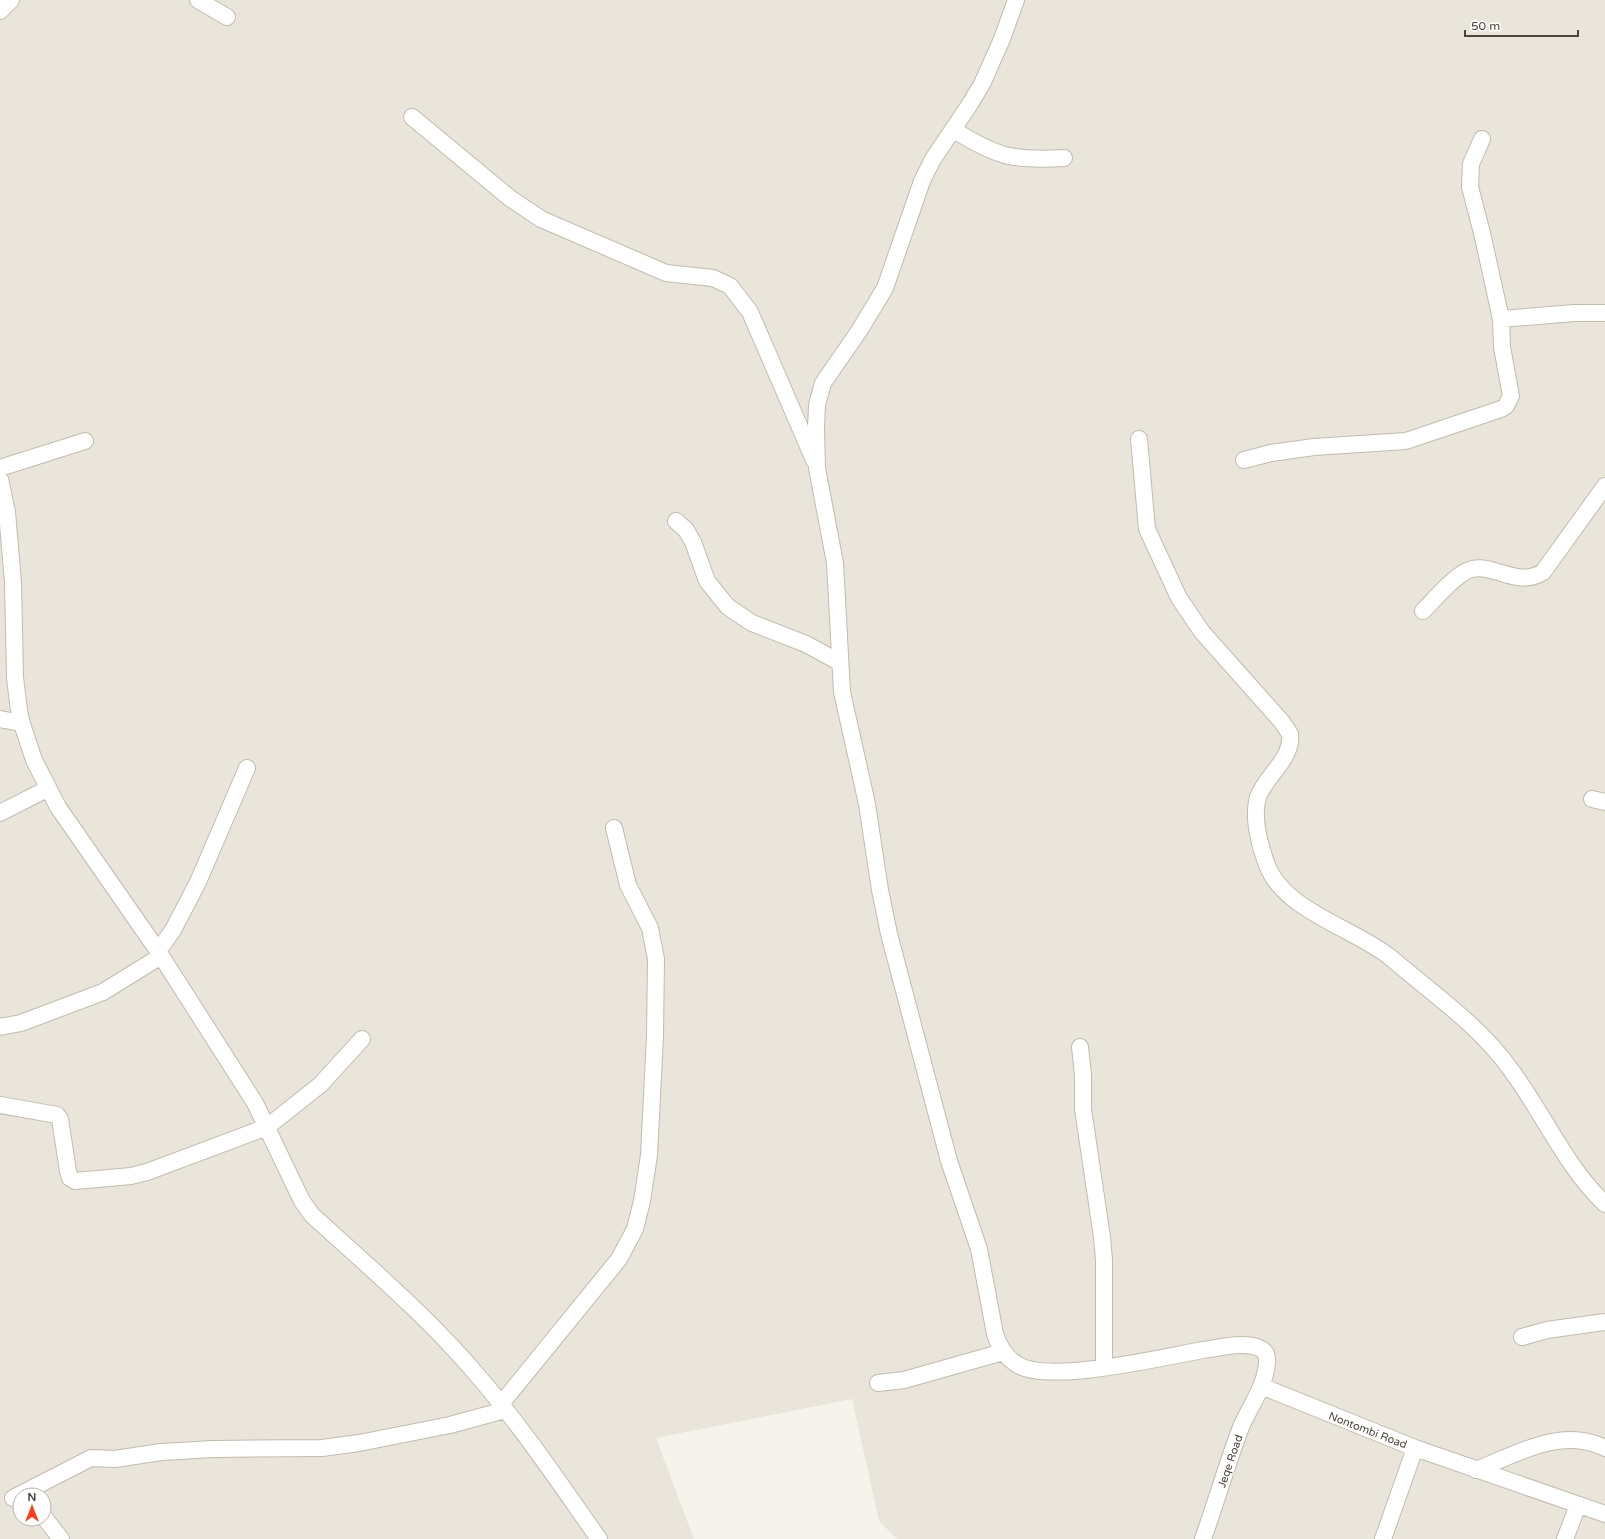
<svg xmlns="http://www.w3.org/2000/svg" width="1605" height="1539" font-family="'Varela Round',sans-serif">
	<rect width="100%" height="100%" fill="#f6f3ec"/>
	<path fill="#eae5da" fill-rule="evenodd" d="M0,0H1605V1539H897L879,1521L852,1399L656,1438L694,1539H0ZM20,1495H44V1519H20Z"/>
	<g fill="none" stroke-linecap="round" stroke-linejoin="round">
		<g stroke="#c2bbae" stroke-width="18">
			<path id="minor" d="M198,0L227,17
				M1016,0L1002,39L982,84L970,104L933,159L922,181L885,288L859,331L823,383L817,405L816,428L817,468L835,563L842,692L867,804L880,890L889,934L949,1161L979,1249L995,1334C999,1346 1006,1358 1018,1365C1050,1384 1163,1357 1203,1350C1219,1348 1240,1342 1257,1347C1263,1349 1267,1353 1267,1360C1267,1384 1250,1406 1241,1427C1227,1464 1216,1502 1203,1539
				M0,11L11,0
				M412,117L511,199L541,219L666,273L713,278L730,286L750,312L814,460
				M954,130C997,157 1013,161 1064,158
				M1482,139L1471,164L1470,187L1482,233L1501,319L1574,313H1605
				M1139,439L1147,529L1179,598L1202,632L1282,722L1290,734C1293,759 1266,775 1258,797C1252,818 1260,846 1267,865C1284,911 1356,929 1391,958C1432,993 1480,1026 1511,1070C1544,1114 1565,1166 1605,1204
				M1244,460L1271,453L1314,447L1406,441L1501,409L1506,406L1511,396L1502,347L1501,319
				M0,468L85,441
				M0,479L7,512L13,583L15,677L18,703L21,721L34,760L58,807L158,951L255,1103L302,1201L312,1215C369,1267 428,1317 478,1376C522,1427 560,1484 599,1539
				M676,521L686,530L693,542L707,581L728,607L752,623L806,644L839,662
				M1423,611C1434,600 1457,572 1472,569C1496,564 1517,588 1543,572L1605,486
				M0,719L22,723
				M1592,799L1605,802
				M0,813L47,789
				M158,951L173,930L198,882L247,768
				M0,1027L21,1023L103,992L161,956
				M1080,1047L1083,1075V1109L1102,1237L1104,1260V1367
				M0,1105L57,1115L60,1119L68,1171L70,1178L75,1181L131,1176L147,1172L267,1127L320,1085L362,1039
				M1522,1337L1547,1330L1605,1322
				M878,1383L904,1380L1003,1352
				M1261,1386L1415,1448L1605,1514
				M501,1404L619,1259L635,1229L642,1201L649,1155L655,1036L656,959L650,928L628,885L614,828
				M1476,1470C1517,1454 1562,1426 1605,1448
				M13,1498L91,1458L115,1459L161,1452L213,1449L322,1448L359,1443L450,1425L505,1410
				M44,1517L61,1539
				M1383,1539L1415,1448
				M1565,1539L1578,1505"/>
		</g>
		<use href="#minor" stroke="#fff" stroke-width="16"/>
	</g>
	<g text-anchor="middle" stroke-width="3" stroke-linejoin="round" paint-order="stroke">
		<g font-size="11" fill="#4b4439" stroke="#fff">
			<text transform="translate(1368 1430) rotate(21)" y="4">Nontombi Road</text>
			<text transform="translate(1230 1461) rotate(-71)" y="4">Jeqe Road</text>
		</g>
	</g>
	<g transform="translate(32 1507)"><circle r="19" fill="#ffffff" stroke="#b7b4b0"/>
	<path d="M0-3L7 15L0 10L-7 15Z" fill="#fc3f1d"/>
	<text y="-6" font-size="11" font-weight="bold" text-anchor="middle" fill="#4b4439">N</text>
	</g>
	<path d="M1465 30v6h113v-6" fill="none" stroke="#4b4439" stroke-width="2"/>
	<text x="1471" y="30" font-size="12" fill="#4b4439" stroke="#ffffff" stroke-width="3" paint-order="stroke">50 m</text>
</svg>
